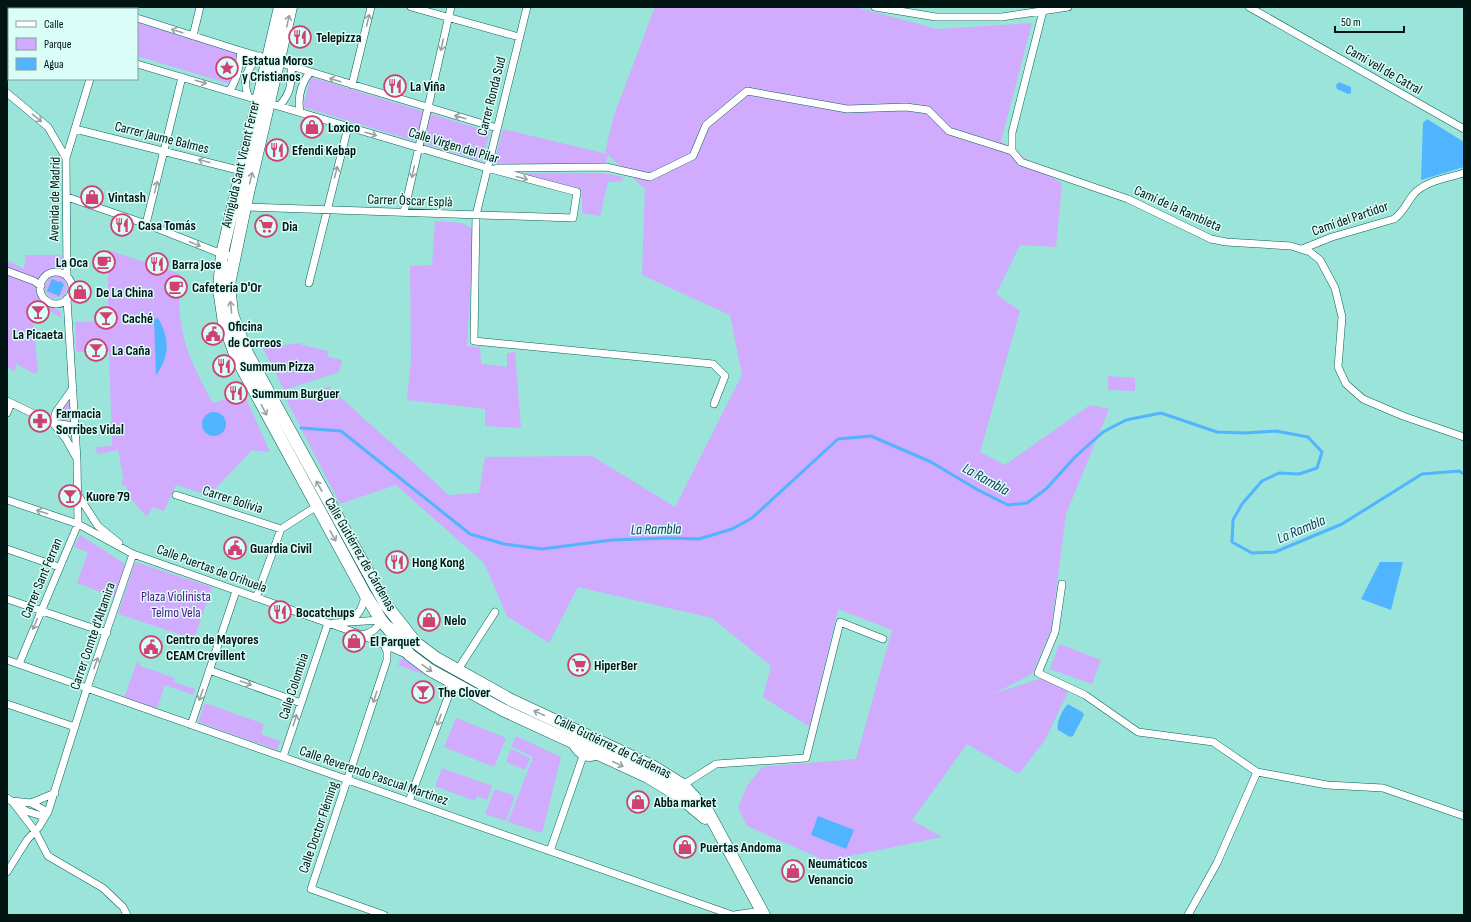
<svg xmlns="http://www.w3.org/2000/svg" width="1471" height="922" font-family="'Sofia Sans Condensed',sans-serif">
	<rect width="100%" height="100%" fill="#9ae4d9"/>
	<path fill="#d0abfe" d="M18,7H89L95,9H17Z
		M655,7H855L937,29L1032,23L1001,141L1062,184L1056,247L1020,245L996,294L1020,311L980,452L1005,465L1090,405L1109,409L1066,514L1051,630L1032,674L993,694L1051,675L1070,688L1045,740L1019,774L967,744L912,820L942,837L826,861L747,826L738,807L747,786L762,767L856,759L892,630L838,609L810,727L763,697L771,666L712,618L578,587L549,643L507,616L484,563L396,485L340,504L285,397L329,387L449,495L479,493L485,457L592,456L675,507L742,375L730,315L642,275L645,189L608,155L606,163L493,165L503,129L607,154L605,152L614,115Z
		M137,22L239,53L230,84L137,56Z
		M311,77L490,132L481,161L303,107Z
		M512,173H604L623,177L622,181L608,182L600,216L582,213V190Z
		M435,221L462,223L474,230L467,346L480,347L481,364L507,367V353L515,352L521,428L485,426V409L407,400L411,359L410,266L432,265Z
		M108,250L180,274C177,301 180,334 191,359C197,374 205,389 213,403L244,394L270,452L252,450L210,494L208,495L176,485L164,511L153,507L147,516L144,514L129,497L126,485L122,486L121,482L124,481L118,450L97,454L96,447L112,446L109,352H76L75,322L108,321Z
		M26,255H60L64,261L65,270C46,264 27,283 41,300C46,307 53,307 60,311L62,318L31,300L38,371L35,374L16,364L15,371L7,367V260L24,269Z
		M45 287a11 11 0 1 1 22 0a11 11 0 1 1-22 0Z
		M301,343L302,345L328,351V357L342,360L339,372L284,390L263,348Z
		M1108,376L1135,378V391L1108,390Z
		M67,401L70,403L69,422L56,417Z
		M80,535L125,564L114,597L77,583L88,552L74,547Z
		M135,562L212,587L194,639L118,614Z
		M1059,644L1101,660L1092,684L1050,669Z
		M402,657L426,675L398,665Z
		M137,662L141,664L140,666L175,678L174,682L195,689L193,695L165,685L156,711L123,700Z
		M205,703L264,724L261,734L280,741L277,750L198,722Z
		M456,718L506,738L494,767L444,747Z
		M516,736L561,757L542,833L508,822L533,757L511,746Z
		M511,749L530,758L525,770L506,762Z
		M442,768L492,786L487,800L477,796L475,801L435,786Z
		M495,789L515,796L506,821L485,814Z"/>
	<path fill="#51b4fe" d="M1339,82L1351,87V93L1348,94L1337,89L1336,85Z
		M1427,119L1464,142V167L1421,180L1423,123Z
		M52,279L59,282L61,281L64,285L59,296L47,291Z
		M158,318C170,339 170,356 156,375L154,319Z
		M202 424a12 12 0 1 1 24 0a12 12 0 1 1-24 0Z
		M1380,562H1403L1391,610L1361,599Z
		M1068,704L1082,712L1084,715L1073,736L1070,737L1058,730C1056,723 1062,710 1068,704Z
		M818,816L854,830L846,849L811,835Z"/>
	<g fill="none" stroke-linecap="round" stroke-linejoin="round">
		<path stroke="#51b4fe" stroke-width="3" d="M301,428L341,431L470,534L504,544L542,549L612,540L668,538L699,539L732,529L752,518L838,439L871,436L931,462L978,490L1008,505L1027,503L1046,489L1075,457L1103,432L1126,420L1161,413L1217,432L1245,433L1276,431L1308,437L1322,452L1317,468L1299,474L1279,473L1262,481L1242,504L1233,520L1232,542L1252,553L1275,552L1342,524L1422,474L1459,471L1464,474"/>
		<g stroke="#0a6159" stroke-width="8">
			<path id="minor" d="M104,7L110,9
				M411,7L519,37
				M527,7L476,215L474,341L713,364L725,376L714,404
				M875,7L936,17H1002L1068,7
				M1249,7L1464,129
				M1043,11L1012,133V151L1021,162L1128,199L1211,239L1226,242L1291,246L1310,252L1320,260L1335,288L1342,317L1338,367L1346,384L1363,399L1403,416L1464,437
				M137,18L241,51L497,128
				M7,23L9,24
				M193,36L200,7
				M137,64L487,168L577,192L573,218L245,207
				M352,85L371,7
				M230,90C238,78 239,66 241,51
				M7,93L48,127L66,158
				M248,96C242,78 247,68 260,56
				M280,105C291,93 292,82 291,66
				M300,112C297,96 301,84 310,72
				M75,129L242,171
				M497,168L606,167L650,177L693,156L706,125L747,91L847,109L906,107L928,110L949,131L1012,151
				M67,197L146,224L222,254L235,257
				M404,212L451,7
				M146,224L182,77
				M1302,249L1332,237L1394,219C1403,213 1406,204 1413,195C1424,181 1448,178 1464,173
				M7,271L34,281L41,286
				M40 288a16 16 0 1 1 32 0a16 16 0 1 1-32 0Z
				M67,275L66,158L90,79
				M309,283L348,127
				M73,388L56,412L53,423L75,426
				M7,401L53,423L66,439L76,457
				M7,413L11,403
				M78,495L98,526L119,543
				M176,495L281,529
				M7,500L78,524L133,554L362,635L406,654
				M7,549L59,567
				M1062,584L1055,632L1038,673L1085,695L1138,732L1213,742L1257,772L1217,863L1188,915
				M256,598L281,529L317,506
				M7,599L107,633
				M349,622C359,615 364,606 365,594
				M334,623L381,620L408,638
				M362,635C374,632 377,629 382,618
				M383,643L387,651V660L311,889L384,915
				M7,660L732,915
				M19,664L78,524L77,460L67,299
				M209,670L301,703
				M457,671L495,612
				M7,704L75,727
				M191,725L236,591
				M572,744C578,756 588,761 600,755
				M283,757L328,623
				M1257,772L1327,785L1383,788L1464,816
				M683,785L716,764L806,758L840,622L883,639
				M7,798L26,811L45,817
				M12,801L35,831L48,856L103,888L123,907L127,915
				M12,801L31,803L55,793
				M409,801L453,684
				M31,803L48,812
				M550,851L583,756
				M7,872L27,840L39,827L48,812L87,688L133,554
				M734,915L762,911"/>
		</g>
		<g stroke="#0a6159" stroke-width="13">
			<path id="trunk" d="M280,7L222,254L219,289L224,323L236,357L365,594L381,620L410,655L430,670L503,710L648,777L676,794L705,818
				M291,7L248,193L229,284L232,314L247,353L386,605L416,643L436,658L511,700L654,767L683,785L708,812L764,915"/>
		</g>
		<use href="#minor" stroke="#fff" stroke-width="7"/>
		<use href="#trunk" stroke="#fff" stroke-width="12"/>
	</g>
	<defs><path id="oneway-shaft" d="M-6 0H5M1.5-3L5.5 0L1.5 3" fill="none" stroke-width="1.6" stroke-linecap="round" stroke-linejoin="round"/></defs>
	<g stroke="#99a1a1">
		<use href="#oneway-shaft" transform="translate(368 20) rotate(-77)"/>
		<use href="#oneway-shaft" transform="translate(288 21) rotate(-77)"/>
		<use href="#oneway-shaft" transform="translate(177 31) rotate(-162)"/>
		<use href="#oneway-shaft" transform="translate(442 45) rotate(103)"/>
		<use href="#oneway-shaft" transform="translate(335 80) rotate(-163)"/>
		<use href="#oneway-shaft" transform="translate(201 82) rotate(16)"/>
		<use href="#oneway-shaft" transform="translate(460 117) rotate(-164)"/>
		<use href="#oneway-shaft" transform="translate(37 118) rotate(39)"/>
		<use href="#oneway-shaft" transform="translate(371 134) rotate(16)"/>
		<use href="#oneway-shaft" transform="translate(204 161) rotate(-166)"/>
		<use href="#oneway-shaft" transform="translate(336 172) rotate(-75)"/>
		<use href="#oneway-shaft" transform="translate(413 172) rotate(102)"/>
		<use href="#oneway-shaft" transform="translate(251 178) rotate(-76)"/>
		<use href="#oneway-shaft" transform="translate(522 178) rotate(15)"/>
		<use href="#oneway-shaft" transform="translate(156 187) rotate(-76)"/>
		<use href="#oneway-shaft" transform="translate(195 244) rotate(22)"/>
		<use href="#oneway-shaft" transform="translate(231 307) rotate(-96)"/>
		<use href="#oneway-shaft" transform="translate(264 410) rotate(62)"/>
		<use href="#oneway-shaft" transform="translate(319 486) rotate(-119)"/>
		<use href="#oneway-shaft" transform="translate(42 512) rotate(-162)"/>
		<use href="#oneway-shaft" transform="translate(333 536) rotate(61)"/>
		<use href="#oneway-shaft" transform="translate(35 624) rotate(113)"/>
		<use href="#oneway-shaft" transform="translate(96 663) rotate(-70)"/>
		<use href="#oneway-shaft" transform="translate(427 668) rotate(35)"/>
		<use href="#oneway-shaft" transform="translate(246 683) rotate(20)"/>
		<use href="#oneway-shaft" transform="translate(201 695) rotate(109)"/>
		<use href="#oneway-shaft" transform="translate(375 697) rotate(108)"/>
		<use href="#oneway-shaft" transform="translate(539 713) rotate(-155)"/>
		<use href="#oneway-shaft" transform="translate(295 720) rotate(-72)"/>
		<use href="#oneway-shaft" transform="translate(439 720) rotate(110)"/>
		<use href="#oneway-shaft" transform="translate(618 764) rotate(25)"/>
	</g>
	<defs>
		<g id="restaurant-ring" transform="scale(1.15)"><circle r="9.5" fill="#dafdf7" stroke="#ce4170" stroke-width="1.5"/><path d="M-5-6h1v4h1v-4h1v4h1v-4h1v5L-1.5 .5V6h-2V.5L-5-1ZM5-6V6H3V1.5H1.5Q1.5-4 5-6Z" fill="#ce4170"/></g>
		<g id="sight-ring" transform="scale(1.15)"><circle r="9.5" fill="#dafdf7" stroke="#ce4170" stroke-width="1.5"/><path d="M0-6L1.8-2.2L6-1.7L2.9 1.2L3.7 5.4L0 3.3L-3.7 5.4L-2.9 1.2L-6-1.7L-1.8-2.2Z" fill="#ce4170"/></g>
		<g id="shop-ring" transform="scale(1.15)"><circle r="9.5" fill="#dafdf7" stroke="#ce4170" stroke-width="1.5"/><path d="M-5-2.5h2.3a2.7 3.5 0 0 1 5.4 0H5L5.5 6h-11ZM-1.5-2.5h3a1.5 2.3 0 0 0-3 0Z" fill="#ce4170"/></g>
		<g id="supermarket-ring" transform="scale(1.15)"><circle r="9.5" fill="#dafdf7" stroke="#ce4170" stroke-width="1.5"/><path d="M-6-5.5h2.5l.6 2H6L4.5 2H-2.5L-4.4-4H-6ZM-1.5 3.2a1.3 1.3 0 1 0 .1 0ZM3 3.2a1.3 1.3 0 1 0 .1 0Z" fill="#ce4170"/></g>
		<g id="cafe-ring" transform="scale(1.15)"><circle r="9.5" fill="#dafdf7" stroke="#ce4170" stroke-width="1.5"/><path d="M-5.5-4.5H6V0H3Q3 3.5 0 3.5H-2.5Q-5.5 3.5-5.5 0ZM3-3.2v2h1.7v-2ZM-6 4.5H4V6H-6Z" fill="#ce4170"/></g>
		<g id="bar-ring" transform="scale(1.15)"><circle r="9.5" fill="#dafdf7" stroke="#ce4170" stroke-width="1.5"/><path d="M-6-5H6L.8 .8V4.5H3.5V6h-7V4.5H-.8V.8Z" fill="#ce4170"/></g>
		<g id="civic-ring" transform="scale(1.15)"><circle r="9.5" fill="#dafdf7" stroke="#ce4170" stroke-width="1.5"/><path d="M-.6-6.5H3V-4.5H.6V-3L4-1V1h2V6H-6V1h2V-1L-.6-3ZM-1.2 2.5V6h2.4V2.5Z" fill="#ce4170"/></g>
		<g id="pharmacy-ring" transform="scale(1.15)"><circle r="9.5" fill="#dafdf7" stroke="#ce4170" stroke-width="1.5"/><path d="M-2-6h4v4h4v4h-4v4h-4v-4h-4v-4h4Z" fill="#ce4170"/></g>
	</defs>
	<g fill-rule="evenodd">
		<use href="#restaurant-ring" x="300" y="37"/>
		<use href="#sight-ring" x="227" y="68"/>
		<use href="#restaurant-ring" x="395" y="86"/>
		<use href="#shop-ring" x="312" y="127"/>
		<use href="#restaurant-ring" x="277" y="150"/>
		<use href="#shop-ring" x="92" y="197"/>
		<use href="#restaurant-ring" x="122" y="225"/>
		<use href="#supermarket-ring" x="266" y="226"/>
		<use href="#cafe-ring" x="104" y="262"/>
		<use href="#restaurant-ring" x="157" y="264"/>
		<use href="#cafe-ring" x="176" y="287"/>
		<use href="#shop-ring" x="80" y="292"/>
		<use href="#bar-ring" x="38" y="312"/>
		<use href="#bar-ring" x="106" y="318"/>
		<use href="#civic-ring" x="213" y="334"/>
		<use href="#bar-ring" x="96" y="350"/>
		<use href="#restaurant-ring" x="224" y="366"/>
		<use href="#restaurant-ring" x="236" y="393"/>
		<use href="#pharmacy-ring" x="40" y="421"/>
		<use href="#bar-ring" x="70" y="496"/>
		<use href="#civic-ring" x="235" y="548"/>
		<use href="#restaurant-ring" x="397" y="562"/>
		<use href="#restaurant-ring" x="280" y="612"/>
		<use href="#shop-ring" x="429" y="620"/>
		<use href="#shop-ring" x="354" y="641"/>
		<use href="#civic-ring" x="151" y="647"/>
		<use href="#supermarket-ring" x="579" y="665"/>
		<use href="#bar-ring" x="423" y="692"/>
		<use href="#shop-ring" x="638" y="802"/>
		<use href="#shop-ring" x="685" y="847"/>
		<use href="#shop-ring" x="793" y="871"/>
	</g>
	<g text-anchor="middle" stroke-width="3" stroke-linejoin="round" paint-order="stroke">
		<g font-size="14" font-weight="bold" fill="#011513" stroke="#dafdf7" text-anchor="start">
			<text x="316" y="42">Telepizza</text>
			<text x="242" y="65">Estatua Moros<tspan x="242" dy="16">y Cristianos</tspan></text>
			<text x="410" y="91">La Viña</text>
			<text x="328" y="132">Loxico</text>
			<text x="292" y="155">Efendi Kebap</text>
			<text x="108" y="202">Vintash</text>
			<text x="138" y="230">Casa Tomás</text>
			<text x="282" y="231">Dia</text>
			<text x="88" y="267" text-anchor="end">La Oca</text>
			<text x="172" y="269">Barra Jose</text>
			<text x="192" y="292">Cafetería D'Or</text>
			<text x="96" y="297">De La China</text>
			<text x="122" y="323">Caché</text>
			<text x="228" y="331">Oficina<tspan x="228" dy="16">de Correos</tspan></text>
			<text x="38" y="339" text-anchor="middle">La Picaeta</text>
			<text x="112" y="355">La Caña</text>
			<text x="240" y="371">Summum Pizza</text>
			<text x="252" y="398">Summum Burguer</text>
			<text x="56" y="418">Farmacia<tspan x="56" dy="16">Sorribes Vidal</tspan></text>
			<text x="86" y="501">Kuore 79</text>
			<text x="250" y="553">Guardia Civil</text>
			<text x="412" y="567">Hong Kong</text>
			<text x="296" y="617">Bocatchups</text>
			<text x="444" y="625">Nelo</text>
			<text x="166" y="644">Centro de Mayores<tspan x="166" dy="16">CEAM Crevillent</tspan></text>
			<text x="370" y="646">El Parquet</text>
			<text x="594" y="670">HiperBer</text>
			<text x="438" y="697">The Clover</text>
			<text x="654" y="807">Abba market</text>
			<text x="700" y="852">Puertas Andoma</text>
			<text x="808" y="868">Neumáticos<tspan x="808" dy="16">Venancio</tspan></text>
		</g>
		<g font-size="14" fill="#011513" stroke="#dafdf7">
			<text transform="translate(1384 69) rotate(30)" y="5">Camí vell de Catral</text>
			<text transform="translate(491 96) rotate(-76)" y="5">Carrer Ronda Sud</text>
			<text transform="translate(162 137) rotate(14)" y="5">Carrer Jaume Balmes</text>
			<text transform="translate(454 145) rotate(17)" y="5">Calle Virgen del Pilar</text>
			<text transform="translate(240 164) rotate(-77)" y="5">Avinguda Sant Vicent Ferrer</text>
			<text transform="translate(54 199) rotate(-89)" y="5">Avenida de Madrid</text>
			<text transform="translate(410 200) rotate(2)" y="5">Carrer Òscar Esplà</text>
			<text transform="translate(1178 208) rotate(24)" y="5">Camí de la Rambleta</text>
			<text transform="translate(1350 218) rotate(-19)" y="5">Camí del Partidor</text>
			<text transform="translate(233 499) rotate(18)" y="5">Carrer Bolívia</text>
			<text transform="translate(361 554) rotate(60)" y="5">Calle Gutiérrez de Cárdenas</text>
			<text transform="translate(212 568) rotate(20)" y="5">Calle Puertas de Orihuela</text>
			<text transform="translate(41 578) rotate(-67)" y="5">Carrer Sant Ferran</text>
			<text transform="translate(92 636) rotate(-71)" y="5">Carrer Comte d'Altamira</text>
			<text transform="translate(293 686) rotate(-72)" y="5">Calle Colombia</text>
			<text transform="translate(613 746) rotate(26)" y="5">Calle Gutiérrez de Cárdenas</text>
			<text transform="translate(374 775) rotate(19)" y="5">Calle Reverendo Pascual Martínez</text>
			<text transform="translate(318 827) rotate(-71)" y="5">Calle Doctor Fléming</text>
		</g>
		<g font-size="14" fill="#551587" stroke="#dafdf7">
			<text x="176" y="601">Plaza Violinista<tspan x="176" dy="16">Telmo Vela</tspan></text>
		</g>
		<g font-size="15" font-style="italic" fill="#103957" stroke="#dafdf7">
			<text transform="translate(986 479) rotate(29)" y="5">La Rambla</text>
			<text transform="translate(656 529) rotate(-1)" y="5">La Rambla</text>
			<text transform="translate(1301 529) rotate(-23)" y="5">La Rambla</text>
		</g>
	</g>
	<rect width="1471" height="922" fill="none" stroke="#011513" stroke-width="16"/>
	<rect x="8" y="8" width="130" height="72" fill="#dafdf7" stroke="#83a09c"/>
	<rect x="16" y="21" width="20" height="6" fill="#ffffff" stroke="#83a09c"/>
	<text x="44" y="28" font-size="12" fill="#011513">Calle</text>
	<rect x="16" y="38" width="20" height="12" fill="#d0abfe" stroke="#83a09c"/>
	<text x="44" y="48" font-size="12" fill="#011513">Parque</text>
	<rect x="16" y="58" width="20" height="12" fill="#51b4fe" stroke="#83a09c"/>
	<text x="44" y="68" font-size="12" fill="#011513">Agua</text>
	<path d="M1335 26v6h69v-6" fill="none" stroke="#011513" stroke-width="2"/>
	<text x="1341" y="26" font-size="12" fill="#011513" stroke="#dafdf7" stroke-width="3" paint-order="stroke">50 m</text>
</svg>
